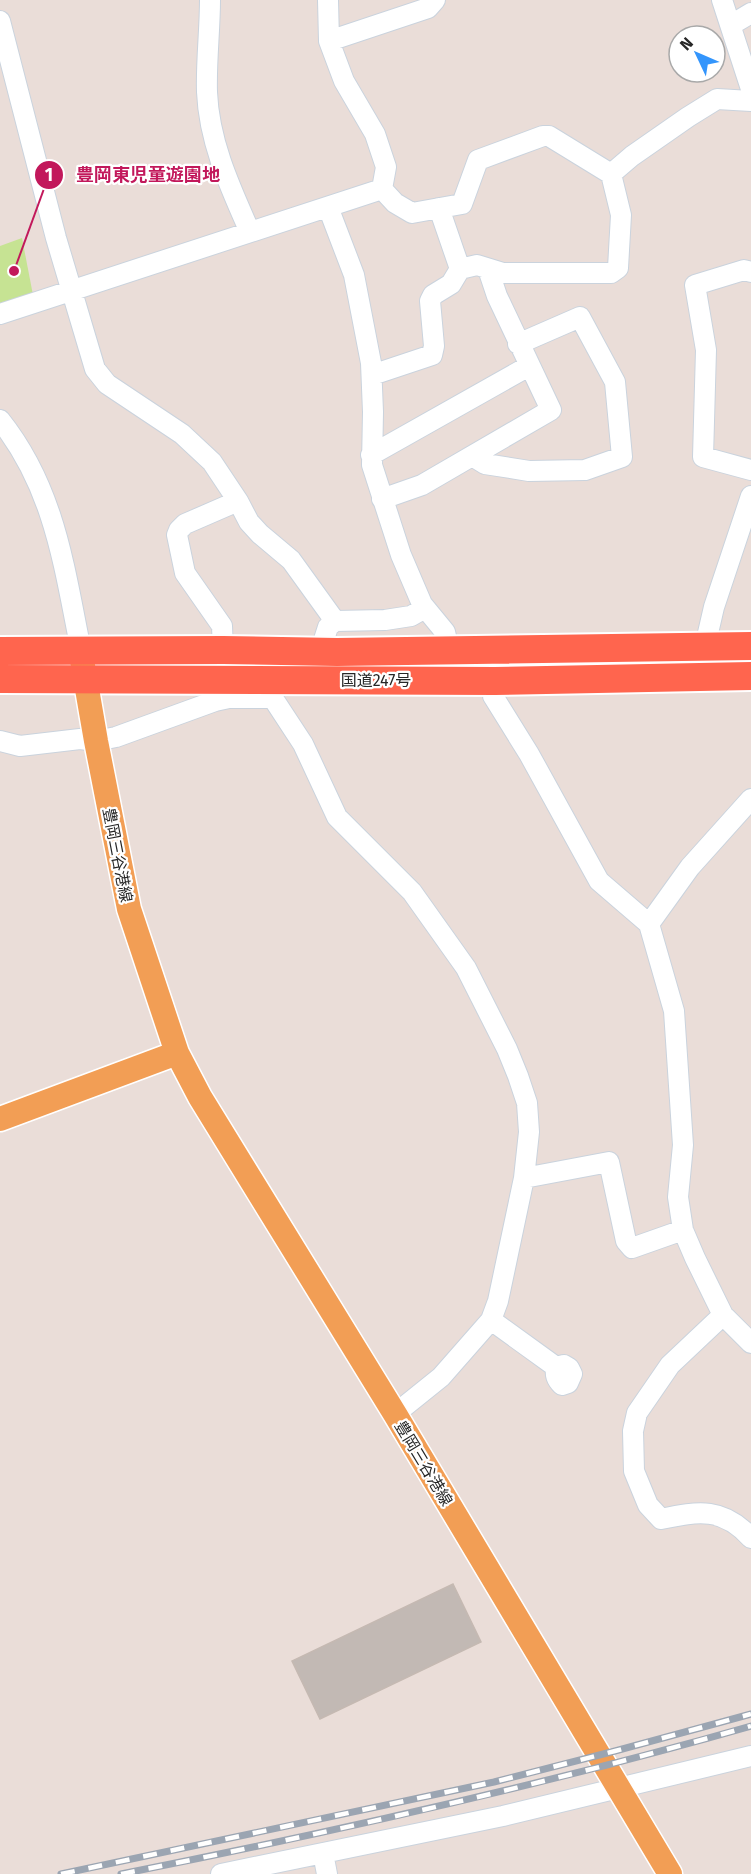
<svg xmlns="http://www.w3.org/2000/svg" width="751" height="1874" font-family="'Fira Sans','Noto Sans JP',sans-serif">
	<rect width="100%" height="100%" fill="#eaddd8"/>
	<path fill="#c6e393" d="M22,238L33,295L0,308V246Z"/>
	<path fill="#c2b9b4" stroke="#c5b9b2" stroke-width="1.5" d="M453,1584L481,1642L320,1719L292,1661Z"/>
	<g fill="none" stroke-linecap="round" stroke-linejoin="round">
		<g stroke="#cad3dd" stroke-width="22">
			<path id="minor" d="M210,0C210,30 206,62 207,92C209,142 230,187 250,232
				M328,0L329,41L344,81L375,134L386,167L382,189
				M722,0L751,89
				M0,21L56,238L95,369L107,384L182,434L212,462L238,501L249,522L260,534L291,560L335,621
				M731,25L751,13
				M329,41L428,8L435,0
				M382,189L395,203L412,213L462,204L478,160L543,136H549L611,174L632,156L688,117L717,99L751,101
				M328,207L354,275L371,363L373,412L372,465L401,555L422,604L445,632L449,649
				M439,208L460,269
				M751,272L744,270L695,285L706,350L703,457L751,470
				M0,314L382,189
				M372,375L432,355L434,346L430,301L433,295L451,284L460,269L477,265L503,273H611L618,268L621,215L611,174
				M0,420C55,489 64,567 81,650
				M371,455L529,366
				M472,456L485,464L529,471L585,470L622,457L615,382L580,317L518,344
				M382,499L422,485L551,410L497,296L488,269
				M705,646L714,607L751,496
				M223,650L222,626L185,573L177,535L179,530L185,524L238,501
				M320,652L328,627L335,621L385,620L411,616L425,608
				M261,680L303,744L337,817L412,892L466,968L507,1049L518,1076L527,1103L529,1132L524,1178L498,1301L491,1320L441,1377L395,1414
				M495,681L493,696L529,754L599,881L649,924L674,1011L683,1145L678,1197L683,1230L695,1258L723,1315L751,1343
				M0,741L20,746L80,739L96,741L116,737L215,701L229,698H272
				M649,924L690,867L751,799
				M524,1178L609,1162L626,1241L632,1248L683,1230
				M723,1315L670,1365L637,1413L633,1431L634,1471L648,1505L661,1519C699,1511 723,1507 751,1538
				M491,1320L556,1367L564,1365L569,1368L572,1374L568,1383L562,1385C556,1379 555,1375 556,1367
				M323,1853L327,1874
				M221,1874L503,1816L751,1756"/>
		</g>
		<g stroke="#fff" stroke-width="27">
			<path id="major" d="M82,660L96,741L129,909L177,1053L200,1097L395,1414L670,1874
				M0,1119L177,1053"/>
		</g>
		<g stroke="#fff" stroke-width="32">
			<path id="highway" d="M0,651L223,650L337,652L751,646
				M0,679L495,681L751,676"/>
		</g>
		<use href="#minor" stroke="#fff" stroke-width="20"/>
		<use href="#major" stroke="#f29e55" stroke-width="24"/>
		<use href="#highway" stroke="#ff654e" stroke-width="28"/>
		<g stroke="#9ba5b2" stroke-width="7">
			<path id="rail" d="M61,1874L494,1782L615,1751L751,1714
				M121,1874C333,1832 544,1785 751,1726"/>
		</g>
		<use href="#rail" stroke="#fff" stroke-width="4.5" stroke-dasharray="14" stroke-linecap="butt"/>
	</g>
	<g text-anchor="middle" stroke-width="4.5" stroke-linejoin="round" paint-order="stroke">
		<g font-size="16" fill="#272727" stroke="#fff">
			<text x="376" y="686">国道247号</text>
			<text transform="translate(118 855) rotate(79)" y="6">豊岡三谷港線</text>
			<text transform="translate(424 1463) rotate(59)" y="6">豊岡三谷港線</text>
		</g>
	</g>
	<path fill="none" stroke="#c2185b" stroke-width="2" d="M14 271L49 175"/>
	<g fill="#c2185b" stroke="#fff" stroke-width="2">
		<circle cx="14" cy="271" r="6"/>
		<circle cx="49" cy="175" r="15"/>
	</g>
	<g font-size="18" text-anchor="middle" font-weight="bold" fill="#fff">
		<text x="49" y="181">1</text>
	</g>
	<g font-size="18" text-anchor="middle" font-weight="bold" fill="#c2185b" stroke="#fff" stroke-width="4.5" stroke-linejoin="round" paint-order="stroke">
		<text x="148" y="181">豊岡東児童遊園地</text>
	</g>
	<g transform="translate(697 54) rotate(314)"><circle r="28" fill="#ffffff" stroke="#a9a9a9" stroke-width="1.5"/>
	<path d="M0-4.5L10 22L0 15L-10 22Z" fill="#3395fc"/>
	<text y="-9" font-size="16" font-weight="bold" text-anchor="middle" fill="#272727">N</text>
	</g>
</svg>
